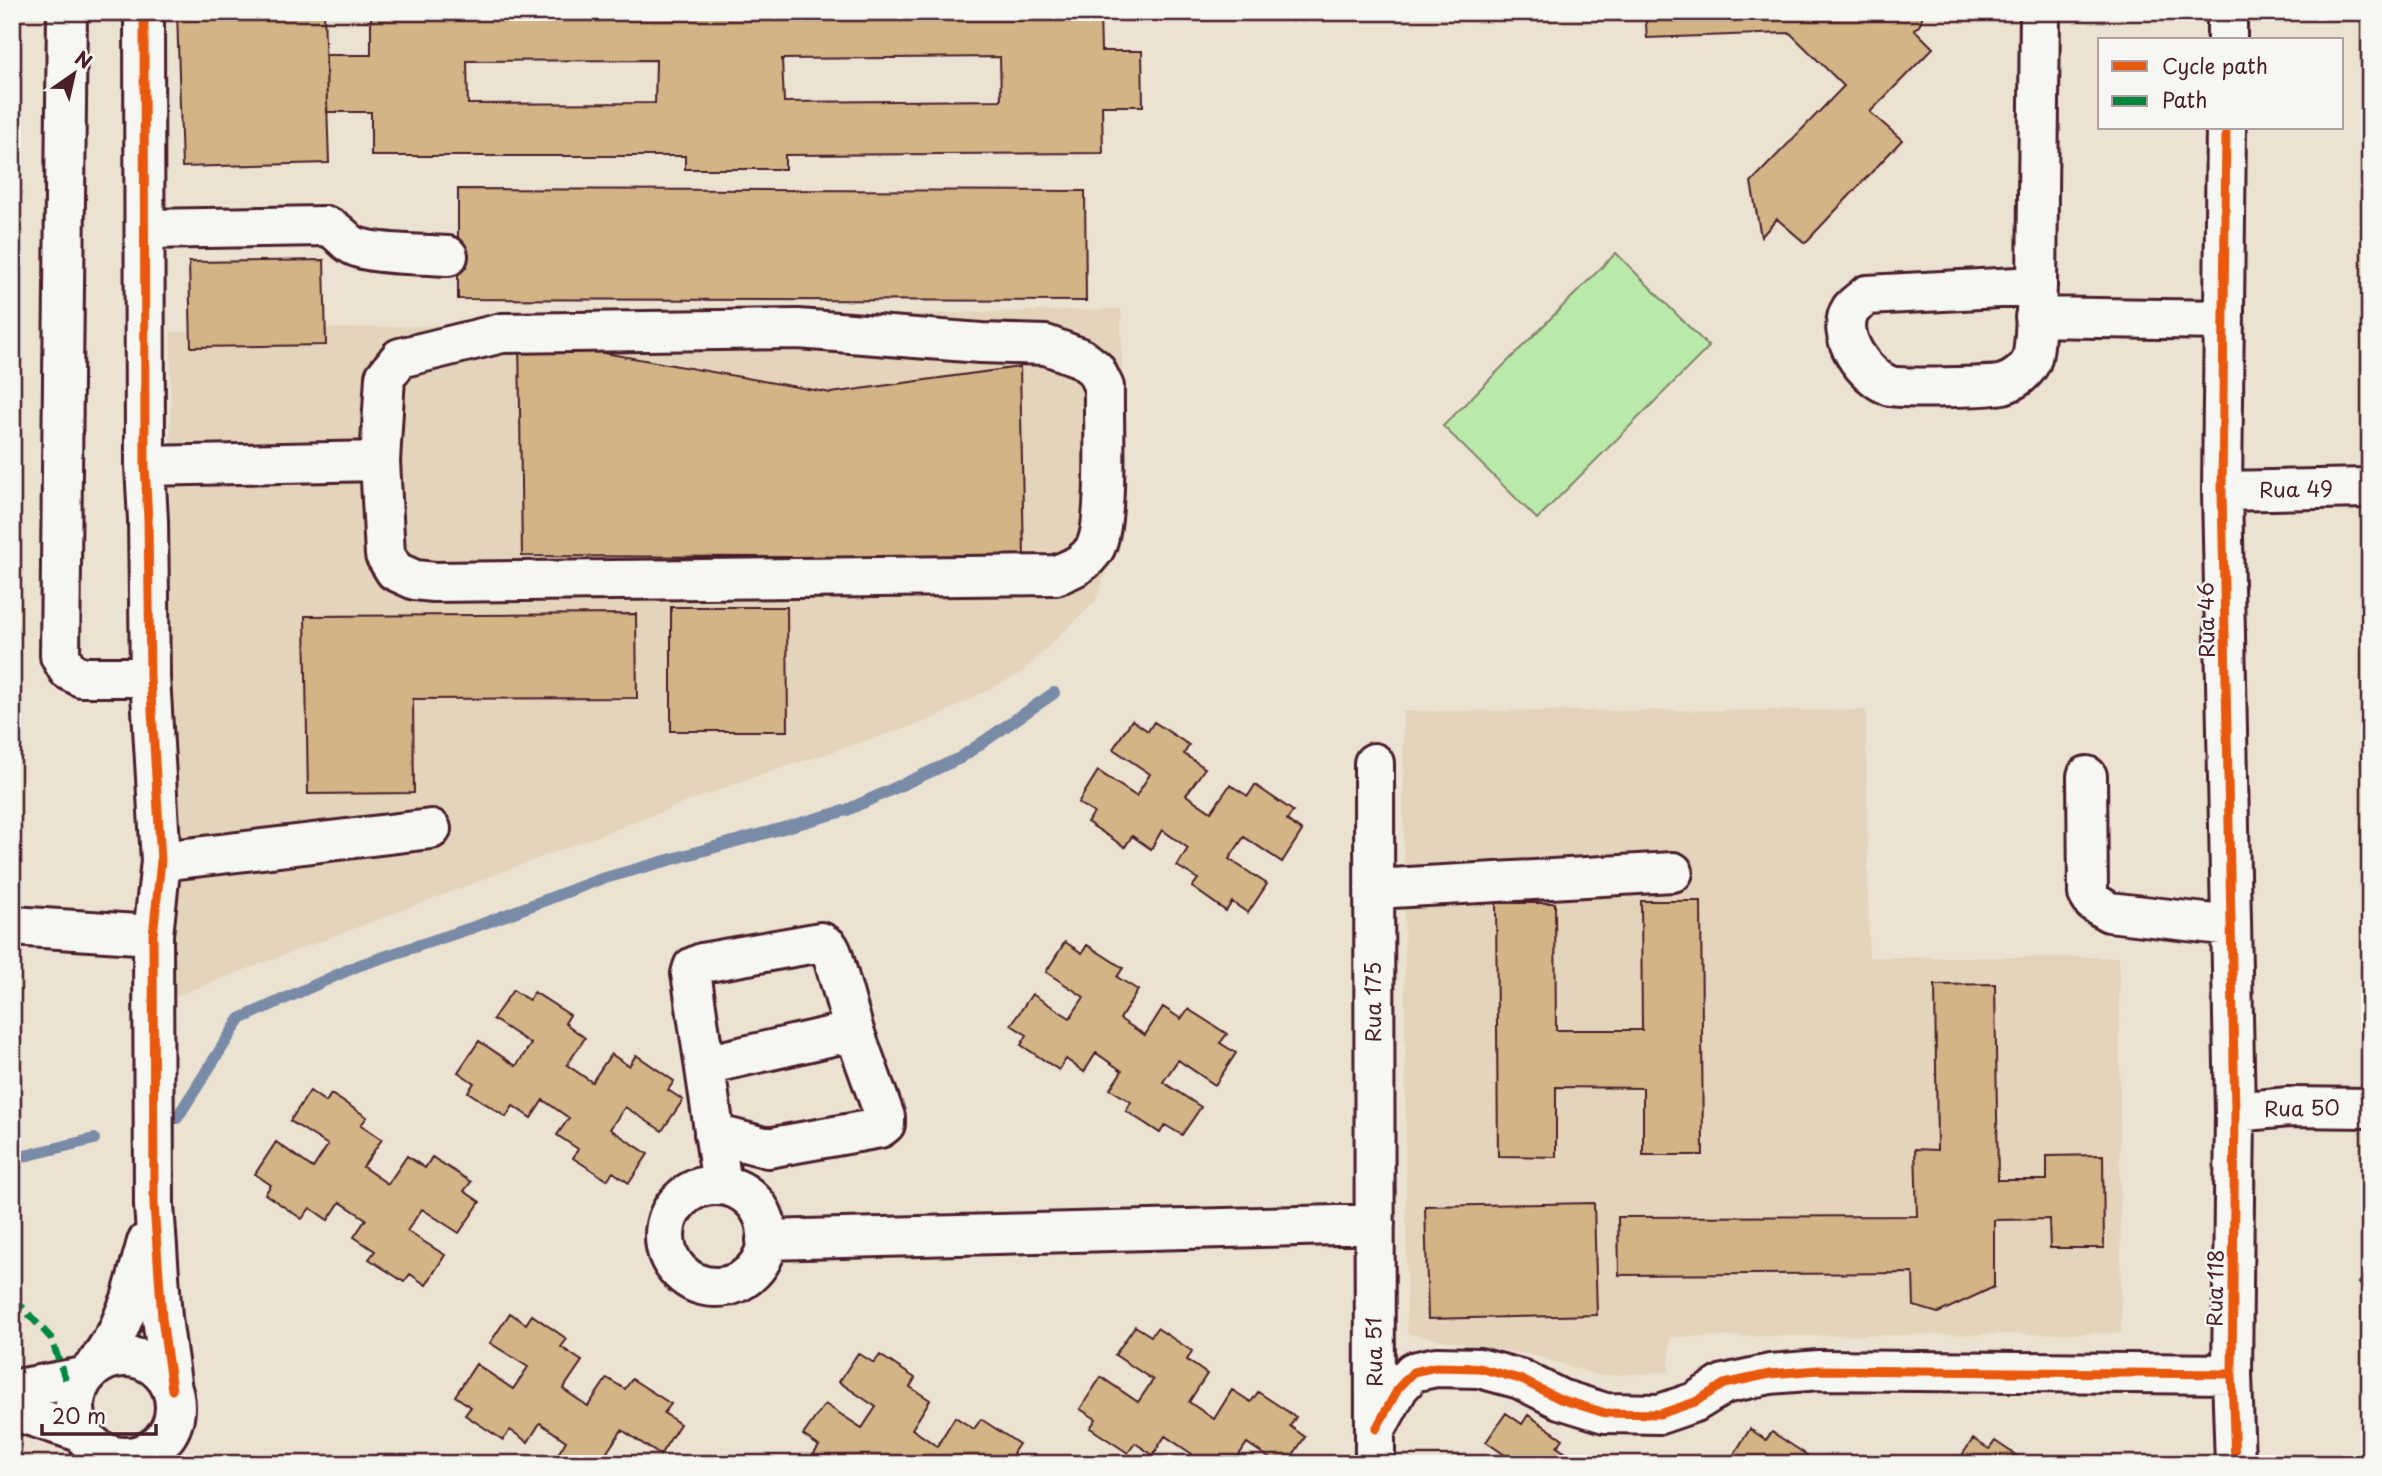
<svg xmlns="http://www.w3.org/2000/svg" width="2382" height="1476" font-family="'Playpen Sans',sans-serif">
	<rect width="100%" height="100%" fill="#ebe2d2"/>
	<filter id="ink" filterUnits="userSpaceOnUse"><feTurbulence type="fractalNoise" baseFrequency=".0143" numOctaves="2"/><feDisplacementMap in="SourceGraphic" scale="14" xChannelSelector="R" yChannelSelector="G"/><feConvolveMatrix kernelMatrix="1 2 1 2 8 2 1 2 1" color-interpolation-filters="sRGB"/></filter>
	<g filter="url(#ink)">
		<path fill="#e4d4bb" d="M1121,309L1123,456L1121,530L1095,602L1021,673L928,721L748,779L168,999L171,332Z
			M1866,710L1869,957H2119L2121,1333L1670,1337L1669,1372L1600,1376L1533,1355L1407,1334L1403,711Z"/>
		<path fill="#b9eaaa" stroke="#82846a" stroke-width="2" d="M1616,253L1709,347L1537,519L1443,426Z"/>
		<g fill="none" stroke-linecap="round" stroke-linejoin="round">
			<path stroke="#7a8ba7" stroke-width="12" d="M177,1118L240,1019L357,966L477,926L598,880L847,810L960,758L1054,693
				M12,1159L94,1139"/>
		</g>
		<path fill="#d2b486" stroke="#4a1f2b" stroke-width="2" fill-rule="evenodd" d="M177,12H324L329,163L182,167Z
			M371,12H1100L1101,51H1142L1143,106H1102L1103,153L785,155V169H685V156H371V112H327L326,55H371ZM1000,57L1001,100L784,102L782,59ZM656,60L655,103L468,104L467,61Z
			M1645,12H1924L1919,26L1914,29L1933,48L1870,112L1902,140L1805,243L1777,219L1761,237L1751,182L1844,86L1790,33L1647,38Z
			M458,189L1085,191L1086,301L458,299Z
			M324,260L326,345L191,347L189,262Z
			M519,338L831,393L1020,367L1024,558L522,556Z
			M671,607H787L788,731H671Z
			M636,614L637,698L413,699L414,793L308,794L305,616Z
			M1132,720L1148,731L1154,722L1189,745L1184,754L1205,768L1186,795L1211,812L1230,785L1248,796L1255,785L1293,811L1287,820L1302,831L1282,862L1244,837L1229,859L1267,884L1248,913L1232,902L1226,911L1192,887L1198,879L1177,866L1188,848L1162,830L1151,849L1132,836L1125,847L1087,822L1094,813L1078,803L1098,771L1136,796L1150,774L1113,749Z
			M1641,901H1701L1703,1155H1643V1088L1556,1087V1157L1498,1156L1496,903H1555L1556,1030H1642Z
			M1065,942L1082,953L1087,945L1123,968L1117,977L1138,990L1120,1019L1145,1035L1163,1007L1181,1019L1188,1009L1227,1034L1220,1043L1236,1053L1215,1085L1178,1060L1163,1082L1201,1107L1182,1135L1165,1125L1160,1133L1126,1111L1131,1102L1110,1089L1122,1071L1096,1053L1084,1072L1066,1059L1059,1070L1021,1045L1027,1035L1011,1025L1032,994L1070,1018L1084,997L1046,972Z
			M1995,984L1998,1180H2047V1156L2103,1155L2104,1248H2050L2049,1219L1994,1220V1287L1938,1313L1914,1306L1913,1273L1619,1275L1618,1217L1917,1216L1915,1149L1937,1150L1935,985Z
			M513,990L529,1000L534,992L570,1015L565,1023L585,1038L567,1065L592,1082L611,1054L629,1066L636,1055L674,1081L668,1090L683,1100L662,1131L625,1107L610,1129L648,1154L629,1183L613,1172L607,1180L573,1158L578,1149L557,1135L569,1118L543,1100L531,1118L513,1106L506,1117L468,1092L474,1083L458,1072L479,1041L516,1066L531,1044L493,1019Z
			M310,1091L326,1102L331,1094L367,1117L361,1125L382,1139L363,1167L388,1184L407,1156L425,1168L432,1157L471,1182L464,1191L480,1202L459,1233L422,1209L407,1231L445,1255L426,1285L410,1274L404,1282L369,1259L375,1251L354,1237L366,1219L340,1202L328,1220L310,1208L302,1219L265,1194L271,1185L255,1174L276,1142L313,1168L328,1145L290,1121Z
			M1594,1203L1597,1315L1428,1319L1425,1206Z
			M2370,1269V1291L2359,1283Z
			M510,1313L526,1324L532,1315L567,1339L561,1347L582,1361L563,1389L588,1406L607,1378L625,1389L632,1379L671,1404L664,1413L680,1424L660,1455L622,1430L607,1452L624,1464H562L555,1459L566,1441L540,1423L528,1442L510,1430L503,1440L465,1415L471,1407L455,1396L476,1364L513,1389L528,1367L490,1343Z
			M1135,1326L1151,1336L1157,1328L1192,1351L1187,1360L1207,1374L1189,1402L1214,1419L1232,1390L1251,1402L1258,1392L1296,1417L1290,1426L1305,1437L1287,1464H1278L1247,1443L1233,1464H1185L1192,1454L1165,1436L1153,1455L1135,1443L1128,1453L1090,1428L1096,1419L1080,1409L1101,1377L1138,1402L1153,1380L1115,1355Z
			M858,1353L874,1363L880,1355L915,1378L910,1387L930,1400L912,1429L937,1446L955,1417L974,1429L981,1419L1019,1444L1013,1453L1028,1464H826L813,1455L819,1446L803,1435L825,1404L862,1428L876,1407L839,1382Z
			M1506,1413L1522,1424L1528,1415L1563,1439L1557,1447L1578,1461L1576,1464H1518L1486,1442Z
			M1750,1429L1766,1440L1772,1432L1807,1455L1802,1464H1738L1731,1459Z
			M1973,1439L1989,1449L1995,1441L2029,1464H1956Z"/>
		<g fill="none" stroke-linecap="round" stroke-linejoin="round">
			<g stroke="#4a1f2b" stroke-width="44">
				<path id="minor" d="M67,12L60,656L68,670L81,677H150
					M144,12L145,466L148,520L150,677L161,861L153,935L154,1205L162,1318L172,1390
					M2227,40V12
					M2226,128L2222,491L2235,1112L2232,1374L2235,1464
					M145,229L326,226C344,232 342,244 363,249C387,255 422,254 448,256
					M2037,286C2036,302 2036,349 2031,361C2026,372 2014,381 2003,384C1994,387 1897,389 1890,386C1865,377 1834,335 1851,309C1855,304 1863,299 1867,295Z
					M2037,286L2040,12
					M2035,317L2224,320
					M798,329L981,343L1046,345L1081,358L1095,369L1104,387C1103,420 1109,523 1095,548C1086,563 1072,569 1056,575L434,582L415,580L395,571L385,555L380,461L385,377L400,358L502,333Z
					M145,466L380,461
					M2222,491L2370,488
					M1374,763L1375,1464
					M2087,776L2088,894L2093,902L2109,912L2231,926
					M161,861L431,829
					M1374,889L1673,872
					M12,926L153,935
					M705,1065L854,1031
					M2235,1112L2289,1107L2370,1108
					M714,1134L768,1148L880,1128L885,1124V1117L854,1031L832,953L829,947L821,942L702,963L693,967L691,974L692,979L722,1185
					M665 1236a51 51 0 1 1 102 0a51 51 0 1 1-102 0Z
					M766,1240L1375,1224
					M75 1407a50 50 0 1 1 100 0a50 50 0 1 1-100 0Z
					M95,1367L117,1333L131,1299L147,1242
					M12,1390L84,1377
					M12,1410L83,1433
					M1376,1429L1399,1387L1413,1372L1436,1367L1479,1368L1520,1379L1560,1399L1605,1413L1660,1414L1695,1402L1724,1384L1770,1374L1819,1370L2232,1374"/>
			</g>
			<use href="#minor" stroke="#f6f6f2" stroke-width="38"/>
			<path stroke="#00873e" stroke-width="7" stroke-dasharray="14 7" stroke-linecap="butt" d="M12,1301L21,1306L51,1338L66,1381"/>
			<g stroke="#f6f6f2" stroke-width="13">
				<path id="cycleway" d="M144,12L145,466L148,520L150,677L161,861L153,935L154,1205L162,1318L172,1390
					M2226,128L2222,491L2235,1112L2232,1374L2235,1464
					M1376,1429L1399,1387L1413,1372L1436,1367L1479,1368L1520,1379L1560,1399L1605,1413L1660,1414L1695,1402L1724,1384L1770,1374L1819,1370L2232,1374"/>
			</g>
			<use href="#cycleway" stroke="#e8590c" stroke-width="9"/>
		</g>
	</g>
	<g text-anchor="middle" stroke-width="5" stroke-linejoin="round" paint-order="stroke">
		<g font-size="21" fill="#4a1f2b" stroke="#f6f6f2">
			<text transform="translate(2296 490) rotate(-1)" y="7">Rua 49</text>
			<text transform="translate(2207 620) rotate(-91)" y="7">Rua 46</text>
			<text transform="translate(1374 1002) rotate(-90)" y="7">Rua 175</text>
			<text transform="translate(2302 1109) rotate(-1)" y="7">Rua 50</text>
			<text transform="translate(2216 1288) rotate(-89)" y="7">Rua 118</text>
			<text transform="translate(1375 1352) rotate(-91)" y="7">Rua 51</text>
		</g>
	</g>
	<rect width="2382" height="1476" fill="none" stroke="#f6f6f2" stroke-width="42"/>
	<rect x="21" y="21" width="2340" height="1434" fill="none" stroke="#4a1f2b" stroke-width="2.5" filter="url(#ink)"/>
	<rect x="2098" y="38" width="245" height="91" fill="#f6f6f2" stroke="#b1a0a2" stroke-width="2"/>
	<rect x="2112" y="61" width="35" height="10" fill="#e8590c" stroke="#b1a0a2" stroke-width="2"/>
	<text x="2162" y="74" font-size="21" fill="#4a1f2b">Cycle path</text>
	<rect x="2112" y="96" width="35" height="10" fill="#00873e" stroke="#b1a0a2" stroke-width="2"/>
	<text x="2162" y="108" font-size="21" fill="#4a1f2b">Path</text>
	<g transform="translate(74 74) rotate(34)" stroke="#f6f6f2" stroke-width="5" paint-order="stroke">
	<path d="M0-5L12 26L0 18L-12 26Z" fill="#4a1f2b"/>
	<text y="-10" font-size="19" font-weight="bold" text-anchor="middle" fill="#4a1f2b">N</text>
	</g>
	<path d="M42 1424v10h114v-10" fill="none" stroke="#4a1f2b" stroke-width="3.5"/>
	<text x="52" y="1424" font-size="21" fill="#4a1f2b" stroke="#f6f6f2" stroke-width="5" paint-order="stroke">20 m</text>
</svg>
